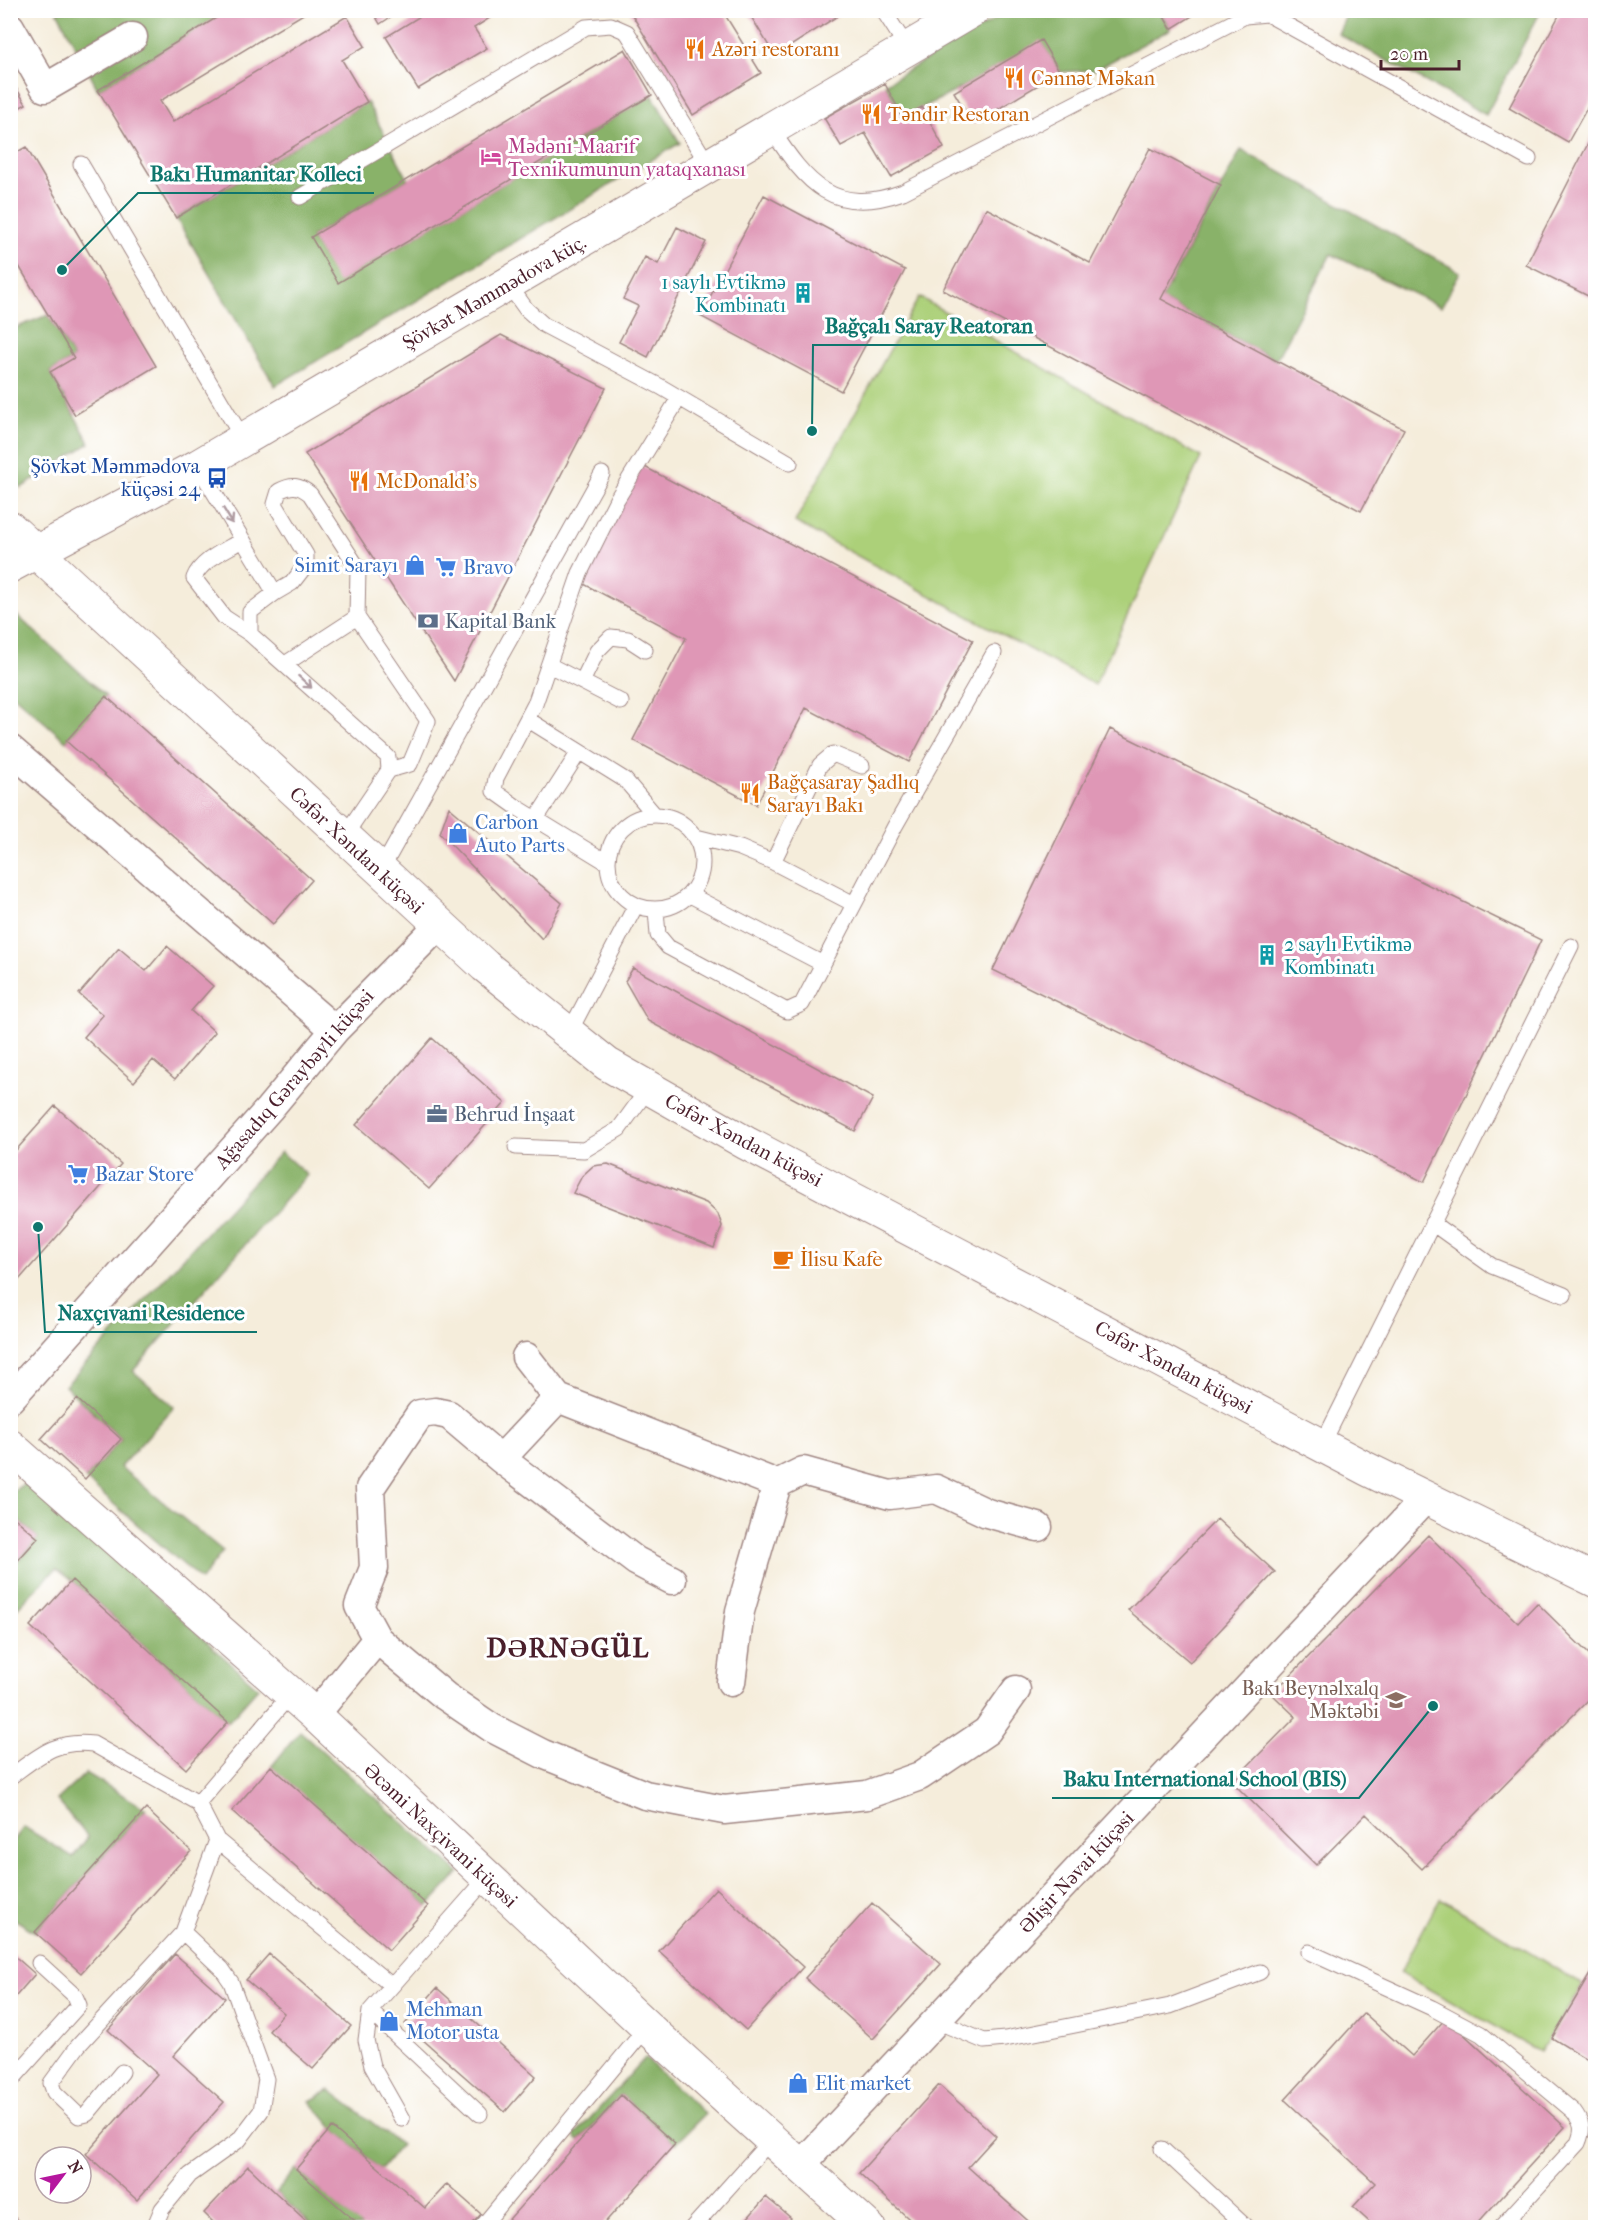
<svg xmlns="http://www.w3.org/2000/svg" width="1606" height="2238" font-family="'IM FELL French Canon',serif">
	<rect width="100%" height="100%" fill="#fff"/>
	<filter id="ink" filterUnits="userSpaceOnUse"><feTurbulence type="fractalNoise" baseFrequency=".0167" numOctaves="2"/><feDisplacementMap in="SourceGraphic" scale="12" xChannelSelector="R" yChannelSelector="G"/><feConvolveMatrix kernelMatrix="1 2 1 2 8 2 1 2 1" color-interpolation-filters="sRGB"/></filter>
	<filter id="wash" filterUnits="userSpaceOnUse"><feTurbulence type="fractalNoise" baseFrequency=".008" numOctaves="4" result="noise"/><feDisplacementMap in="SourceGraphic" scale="24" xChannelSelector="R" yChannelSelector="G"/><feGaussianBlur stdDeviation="1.35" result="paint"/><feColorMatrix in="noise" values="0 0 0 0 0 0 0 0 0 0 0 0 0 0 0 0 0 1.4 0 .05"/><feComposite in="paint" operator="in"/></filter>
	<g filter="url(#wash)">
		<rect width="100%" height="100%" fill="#f5eddb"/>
		<path fill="#acd079" stroke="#7b7852" stroke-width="1.5" d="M919,297L1201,457L1095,685L795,522Z
			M1440,1898L1583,1985L1540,2052L1400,1973Z"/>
		<path fill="#89b269" stroke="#6a684a" stroke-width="1.5" d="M57,11H229L98,90Z
			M1009,11H1160L1171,29L1095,70L1060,72L1041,41L954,92L903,117L885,84Z
			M1348,11V10L1541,11L1486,115L1338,34Z
			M652,95L680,143L275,386L176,218L367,102L408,179L311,237L339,282Z
			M1241,150L1460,272L1441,307L1331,254L1276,360L1161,299Z
			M48,315L74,358L50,372L90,443L21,488L11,478L10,330Z
			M11,610L106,696L66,741L11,693Z
			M281,1152L307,1175L133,1371L174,1407L120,1467L223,1551L201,1580L85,1479L121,1439L65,1386Z
			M29,1481L258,1688L228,1722L72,1580L56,1569L14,1611L11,1609V1569L38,1538L11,1514V1492Z
			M300,1731L459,1873L428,1906L271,1767Z
			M86,1773L146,1809L35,1932L11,1917V1844L24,1827L73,1857L88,1837L57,1800Z
			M645,2058L705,2114L675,2144L621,2095L579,2141L574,2136Z
			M330,2090L401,2145L381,2170L332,2127L310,2101Z
			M296,2169L363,2227H314L276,2193Z"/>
		<g id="blocks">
			<path fill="#df97b6" d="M229,10H310L160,101L173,122L347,16L365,46L342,60L367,102L176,218L98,90Z
				M372,10H401L380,24Z
				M430,10H502L474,28L487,48L418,89L386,37Z
				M629,10H722L761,73L693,115Z
				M747,10H847L775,56Z
				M1160,10H1202L1171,29Z
				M1562,10H1596V92L1568,142L1509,108Z
				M1041,40L1060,72L973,124L954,92Z
				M625,49L652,95L338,283L311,237Z
				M10,78L26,104L10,113Z
				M885,84L903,117L922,107L944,148L891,177L865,133L841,146L824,118Z
				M1596,128V296L1594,299L1526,265Z
				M26,147L156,366L75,415L50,372L74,358L10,251V156Z
				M1150,148L1221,185L1161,299L1404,429L1361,511L943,290L986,208L1090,263Z
				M764,195L905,270L841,391L700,316Z
				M677,227L706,242L648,357L619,342L638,306L623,299L645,257L658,264Z
				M501,335L606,388L454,681L305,454Z
				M641,465L973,640L909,762L806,708L756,805L633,740L686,638L580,582Z
				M106,696L312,880L273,924L66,741Z
				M1110,729L1541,940L1424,1182L993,970Z
				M449,807L562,903L542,939L440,833Z
				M167,946L213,986L191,1011L215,1032L175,1079L153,1060L134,1082L84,1037L103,1015L79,994L119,948L146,971Z
				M633,968L873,1098L855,1131L648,1021L625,981Z
				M432,1038L505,1103L429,1189L356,1125Z
				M55,1106L121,1164L10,1290V1157Z
				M608,1164L706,1203L718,1214L722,1226L714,1248L573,1193L582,1176L593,1166Z
				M77,1399L121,1439L85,1479L41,1439Z
				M10,1514L38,1538L10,1569Z
				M1217,1519L1275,1572L1190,1662L1128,1610Z
				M1428,1535L1518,1623L1537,1603L1596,1661V1692L1422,1869L1366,1814L1316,1865L1232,1782L1296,1717L1272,1694Z
				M72,1580L228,1722L186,1769L30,1626Z
				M271,1766L428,1906L389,1950L232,1811Z
				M146,1809L191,1851L81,1973L35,1932Z
				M716,1888L803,1967L746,2030L659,1951Z
				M872,1903L941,1964L873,2039L805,1978Z
				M10,1952L35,1974L10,2003Z
				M175,1954L225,1998L173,2056L224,2102L137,2200L86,2154L157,2074L108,2030Z
				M269,1954L351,2026L313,2069L269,2031L284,2013L246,1980Z
				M1596,1964V2065L1552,2038Z
				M437,1988L536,2076L505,2112L405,2024Z
				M1364,2013L1412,2056L1446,2018L1565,2127L1473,2228H1376L1353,2207L1375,2183L1285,2100Z
				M939,2085L996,2136L968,2167L1036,2228H919L859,2173Z
				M621,2095L675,2144L600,2228H501Z
				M332,2127L425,2208L447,2184L481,2214L469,2228H363L296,2169Z
				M248,2166L276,2193L314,2228H219L204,2213Z
				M766,2197L791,2218L783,2228H739Z
				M10,2213L27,2228H10Z"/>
		</g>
	</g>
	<g filter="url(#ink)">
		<use href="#blocks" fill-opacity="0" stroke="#a08683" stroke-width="1.5"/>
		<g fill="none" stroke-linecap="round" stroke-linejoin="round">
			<g stroke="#a08683" stroke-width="17">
				<path id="service" d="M883,10L908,49
					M771,129C807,184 834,217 903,192L1245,16L1267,14L1529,159
					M81,164L243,439
					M300,197L586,27L611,25L627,32L709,166
					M508,284L526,309L544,325L661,387L790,463
					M198,466L275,593L250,612V634L388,757L389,770L343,838
					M242,540C226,550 201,560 194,578L224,617L250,634
					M275,593L292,583L306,565V555L275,504L279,491C292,484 299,485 310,494L358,568L357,617L428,721L410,764L389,770
					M285,664L357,617
					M549,665L621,702
					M582,682L597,651L611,637L628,639L645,650
					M527,719L625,780L654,814
					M608 862a47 47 0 1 1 94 0a47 47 0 1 1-94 0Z
					M536,819L579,752
					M696,837L740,848L773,862L854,904
					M773,862L820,765L833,754L862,766
					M608,863L518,808L494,791L496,778L535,704L580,573L617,499L679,398
					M380,872L602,474
					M690,895L823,964
					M656,910L658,935L668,947L787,1011L802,1004L895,826L994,653
					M569,1033L636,905
					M516,1147L584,1150L619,1129L648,1089
					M1432,1223L1492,1266L1564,1295
					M1322,1445L1571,946
					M10,1777C39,1756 56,1739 93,1744L198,1803L217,1840L392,1986
					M198,1803L290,1695
					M1309,1952L1432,2008L1481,2034L1573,2111C1582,2123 1584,2129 1578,2143L1500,2228
					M370,2011L480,2114
					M936,2021L984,2041L1005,2039L1170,2006L1260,1972
					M122,2072L87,2114L79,2116L54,2092L51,2083L78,2046L183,1932L217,1840
					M10,2082L79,2005L75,1996L39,1963
					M402,2119L372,2066L366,2040L370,2011L487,1878
					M1162,2149L1247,2228
					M154,2228L162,2209L190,2175L239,2140L261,2111L266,2079L231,1982L222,1969L183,1932
					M481,2228L647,2027
					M692,2228L771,2140"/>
			</g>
			<g stroke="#a08683" stroke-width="31">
				<path id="minor" d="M10,27L45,88L133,37
					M10,749L335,1030
					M526,1357L558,1398L777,1484L803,1471L890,1495L936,1489L987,1513L1038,1527
					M10,1399L269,1109L335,1030L439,925
					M501,1459L558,1398
					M377,1639L445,1696L492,1728L543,1754L645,1795L724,1810L867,1795L920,1776L987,1731L1016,1690
					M731,1682L740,1611L777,1484
					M315,1715L377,1639L359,1606L374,1568L370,1488L420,1414L435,1412L449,1415L501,1459L636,1561L672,1580
					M800,2166L1426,1498"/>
			</g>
			<g stroke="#a08683" stroke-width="35">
				<path id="tertiary" d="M10,1446L315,1715L647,2027L869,2228"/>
			</g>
			<g stroke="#a08683" stroke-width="35">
				<path id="secondary" d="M10,528L485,966L607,1064L746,1143L1367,1469L1596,1581
					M10,566L198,466L973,10"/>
			</g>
			<use href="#service" stroke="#fff" stroke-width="15"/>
			<use href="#minor" stroke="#fff" stroke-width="28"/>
			<use href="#tertiary" stroke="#fff" stroke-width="33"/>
			<use href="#secondary" stroke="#fff" stroke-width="33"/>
		</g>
		<defs><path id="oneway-shaft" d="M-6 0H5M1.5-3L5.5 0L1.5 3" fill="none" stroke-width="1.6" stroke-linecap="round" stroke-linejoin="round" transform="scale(1.5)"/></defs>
		<g stroke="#ae9aa0">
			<use href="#oneway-shaft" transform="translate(228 516) rotate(59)"/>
			<use href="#oneway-shaft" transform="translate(305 682) rotate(42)"/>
		</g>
	</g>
	<defs>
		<g id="restaurant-bare" transform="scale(1.62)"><path d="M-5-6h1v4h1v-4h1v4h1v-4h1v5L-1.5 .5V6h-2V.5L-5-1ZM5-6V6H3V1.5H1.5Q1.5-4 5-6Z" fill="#e8710a" stroke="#fff" stroke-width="2.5" paint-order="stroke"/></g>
		<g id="hotel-bare" transform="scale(1.62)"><path d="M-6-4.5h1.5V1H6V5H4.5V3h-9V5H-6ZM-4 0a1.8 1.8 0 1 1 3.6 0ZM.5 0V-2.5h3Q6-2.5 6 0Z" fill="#d1479c" stroke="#fff" stroke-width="2.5" paint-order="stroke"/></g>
		<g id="building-bare" transform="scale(1.62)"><path d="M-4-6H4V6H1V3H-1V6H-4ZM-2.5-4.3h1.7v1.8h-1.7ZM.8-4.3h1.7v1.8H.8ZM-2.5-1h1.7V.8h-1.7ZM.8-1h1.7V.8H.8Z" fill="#0f9aa8" stroke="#fff" stroke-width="2.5" paint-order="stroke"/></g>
		<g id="bus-bare" transform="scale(1.62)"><path d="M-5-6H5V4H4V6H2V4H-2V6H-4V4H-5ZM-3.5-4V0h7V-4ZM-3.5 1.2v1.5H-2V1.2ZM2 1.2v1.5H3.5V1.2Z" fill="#1a4fb4" stroke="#fff" stroke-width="2.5" paint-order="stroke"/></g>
		<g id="shop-bare" transform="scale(1.62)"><path d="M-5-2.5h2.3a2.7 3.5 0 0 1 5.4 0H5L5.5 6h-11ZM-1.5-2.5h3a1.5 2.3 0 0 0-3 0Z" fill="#3f7fe0" stroke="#fff" stroke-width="2.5" paint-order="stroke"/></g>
		<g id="supermarket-bare" transform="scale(1.62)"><path d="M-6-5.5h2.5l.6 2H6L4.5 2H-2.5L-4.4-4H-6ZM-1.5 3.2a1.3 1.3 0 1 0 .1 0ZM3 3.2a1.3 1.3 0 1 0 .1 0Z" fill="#3f7fe0" stroke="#fff" stroke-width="2.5" paint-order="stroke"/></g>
		<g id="bank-bare" transform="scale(1.62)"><path d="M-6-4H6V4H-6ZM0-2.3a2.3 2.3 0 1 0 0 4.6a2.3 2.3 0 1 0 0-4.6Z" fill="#5c6f8a" stroke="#fff" stroke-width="2.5" paint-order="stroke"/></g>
		<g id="office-bare" transform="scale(1.62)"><path d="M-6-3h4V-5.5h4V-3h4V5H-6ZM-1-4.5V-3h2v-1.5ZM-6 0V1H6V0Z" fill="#5c6f8a" stroke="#fff" stroke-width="2.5" paint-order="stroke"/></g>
		<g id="cafe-bare" transform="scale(1.62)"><path d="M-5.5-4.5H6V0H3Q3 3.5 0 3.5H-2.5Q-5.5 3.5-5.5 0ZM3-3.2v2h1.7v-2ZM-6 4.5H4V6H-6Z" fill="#e8710a" stroke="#fff" stroke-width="2.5" paint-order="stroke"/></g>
		<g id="school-bare" transform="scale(1.62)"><path d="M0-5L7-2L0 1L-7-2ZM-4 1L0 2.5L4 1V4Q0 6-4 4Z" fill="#8d6e63" stroke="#fff" stroke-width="2.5" paint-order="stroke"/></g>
	</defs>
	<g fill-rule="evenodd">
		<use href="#restaurant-bare" x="695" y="49"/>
		<use href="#restaurant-bare" x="1014" y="78"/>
		<use href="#restaurant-bare" x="871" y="114"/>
		<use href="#hotel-bare" x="491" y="157"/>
		<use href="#building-bare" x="803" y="293"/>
		<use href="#bus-bare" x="217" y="478"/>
		<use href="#restaurant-bare" x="359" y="481"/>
		<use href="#shop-bare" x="415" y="565"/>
		<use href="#supermarket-bare" x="446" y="567"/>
		<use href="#bank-bare" x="428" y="621"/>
		<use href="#restaurant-bare" x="750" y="793"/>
		<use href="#shop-bare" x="458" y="833"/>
		<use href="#building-bare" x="1267" y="955"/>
		<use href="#office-bare" x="437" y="1114"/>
		<use href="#supermarket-bare" x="78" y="1174"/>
		<use href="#cafe-bare" x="783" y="1259"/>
		<use href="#school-bare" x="1396" y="1700"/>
		<use href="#shop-bare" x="389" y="2021"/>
		<use href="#shop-bare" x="798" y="2083"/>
	</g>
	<g text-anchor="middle" stroke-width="6" stroke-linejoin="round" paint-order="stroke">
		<g font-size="20" fill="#c56008" stroke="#fff" text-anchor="start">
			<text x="712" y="56">Azəri restoranı</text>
			<text x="1031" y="85">Cənnət Məkan</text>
			<text x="888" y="121">Təndir Restoran</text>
			<text x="376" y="488">McDonald's</text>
			<text x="767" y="789">Bağçasaray Şadlıq<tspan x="767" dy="23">Sarayı Bakı</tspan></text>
			<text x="800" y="1266">İlisu Kafe</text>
		</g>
		<g font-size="20" fill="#b23c85" stroke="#fff" text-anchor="start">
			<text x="508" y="153">Mədəni-Maarif<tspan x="508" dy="23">Texnikumunun yataqxanası</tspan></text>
		</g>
		<g font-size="20" fill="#0d838f" stroke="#fff" text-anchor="end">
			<text x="786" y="289">1 saylı Evtikmə<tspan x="786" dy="23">Kombinatı</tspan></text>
			<text x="1284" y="951" text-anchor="start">2 saylı Evtikmə<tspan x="1284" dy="23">Kombinatı</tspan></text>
		</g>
		<g font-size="20" fill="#4a1f2b" stroke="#fff">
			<text transform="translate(494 292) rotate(-30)" y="7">Şövkət Məmmədova küç.</text>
			<text transform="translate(357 850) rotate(43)" y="7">Cəfər Xəndan küçəsi</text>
			<text transform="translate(294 1079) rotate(-49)" y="7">Ağasadıq Gəraybəyli küçəsi</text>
			<text transform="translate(744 1140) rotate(28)" y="7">Cəfər Xəndan küçəsi</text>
			<text transform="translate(1174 1367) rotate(28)" y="7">Cəfər Xəndan küçəsi</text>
			<text transform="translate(441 1835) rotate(43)" y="7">Əcəmi Naxçivani küçəsi</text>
			<text transform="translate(1076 1872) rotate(-47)" y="7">Əlişir Nəvai küçəsi</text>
		</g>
		<g font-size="20" fill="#164399" stroke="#fff" text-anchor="end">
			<text x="200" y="473">Şövkət Məmmədova<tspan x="200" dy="23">küçəsi 24</tspan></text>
		</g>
		<g font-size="20" fill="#366cbe" stroke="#fff" text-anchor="start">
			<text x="398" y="572" text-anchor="end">Simit Sarayı</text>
			<text x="463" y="574">Bravo</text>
			<text x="475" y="829">Carbon<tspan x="475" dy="23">Auto Parts</tspan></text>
			<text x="95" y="1181">Bazar Store</text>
			<text x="406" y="2016">Mehman<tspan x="406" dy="23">Motor usta</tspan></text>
			<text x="815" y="2090">Elit market</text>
		</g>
		<g font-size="20" fill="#4e5e75" stroke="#fff" text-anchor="start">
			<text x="445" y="628">Kapital Bank</text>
			<text x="454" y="1121">Behrud İnşaat</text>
		</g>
		<g font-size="20" fill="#785e54" stroke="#fff" text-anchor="end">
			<text x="1379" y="1695">Bakı Beynəlxalq<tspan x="1379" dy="23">Məktəbi</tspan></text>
		</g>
		<g font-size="26" font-weight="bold" letter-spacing="1.5" fill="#4a1f2b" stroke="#fff">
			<text x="568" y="1657">DƏRNƏGÜL</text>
		</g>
	</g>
	<path fill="none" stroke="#0f766e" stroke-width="2" d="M62 270L138 193H374M812 431L813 345H1046M38 1227L45 1332H257M1433 1706L1359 1798H1052"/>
	<g fill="#0f766e" stroke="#fff" stroke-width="2">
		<circle cx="62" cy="270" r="6"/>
		<circle cx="812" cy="431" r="6"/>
		<circle cx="38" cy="1227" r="6"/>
		<circle cx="1433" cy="1706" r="6"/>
	</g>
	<g font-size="21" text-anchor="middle" font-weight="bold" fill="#0f766e" stroke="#fff" stroke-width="6" stroke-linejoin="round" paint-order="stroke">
		<text x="256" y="181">Bakı Humanitar Kolleci</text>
		<text x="929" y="333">Bağçalı Saray Reatoran</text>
		<text x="151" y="1320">Naxçıvani Residence</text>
		<text x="1205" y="1786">Baku International School (BIS)</text>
	</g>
	<rect width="1606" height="2238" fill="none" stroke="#fff" stroke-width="36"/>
	<g transform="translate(63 2175) rotate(58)"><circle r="28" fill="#ffffff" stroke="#b7a5aa" stroke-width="1.5"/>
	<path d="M0-4.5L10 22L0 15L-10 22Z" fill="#b5179e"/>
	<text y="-9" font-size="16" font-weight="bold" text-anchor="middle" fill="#4a1f2b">N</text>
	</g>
	<path d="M1381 60v9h78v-9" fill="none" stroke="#4a1f2b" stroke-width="3"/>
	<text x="1390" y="60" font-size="18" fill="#4a1f2b" stroke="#ffffff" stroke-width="4.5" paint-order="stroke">20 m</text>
</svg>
